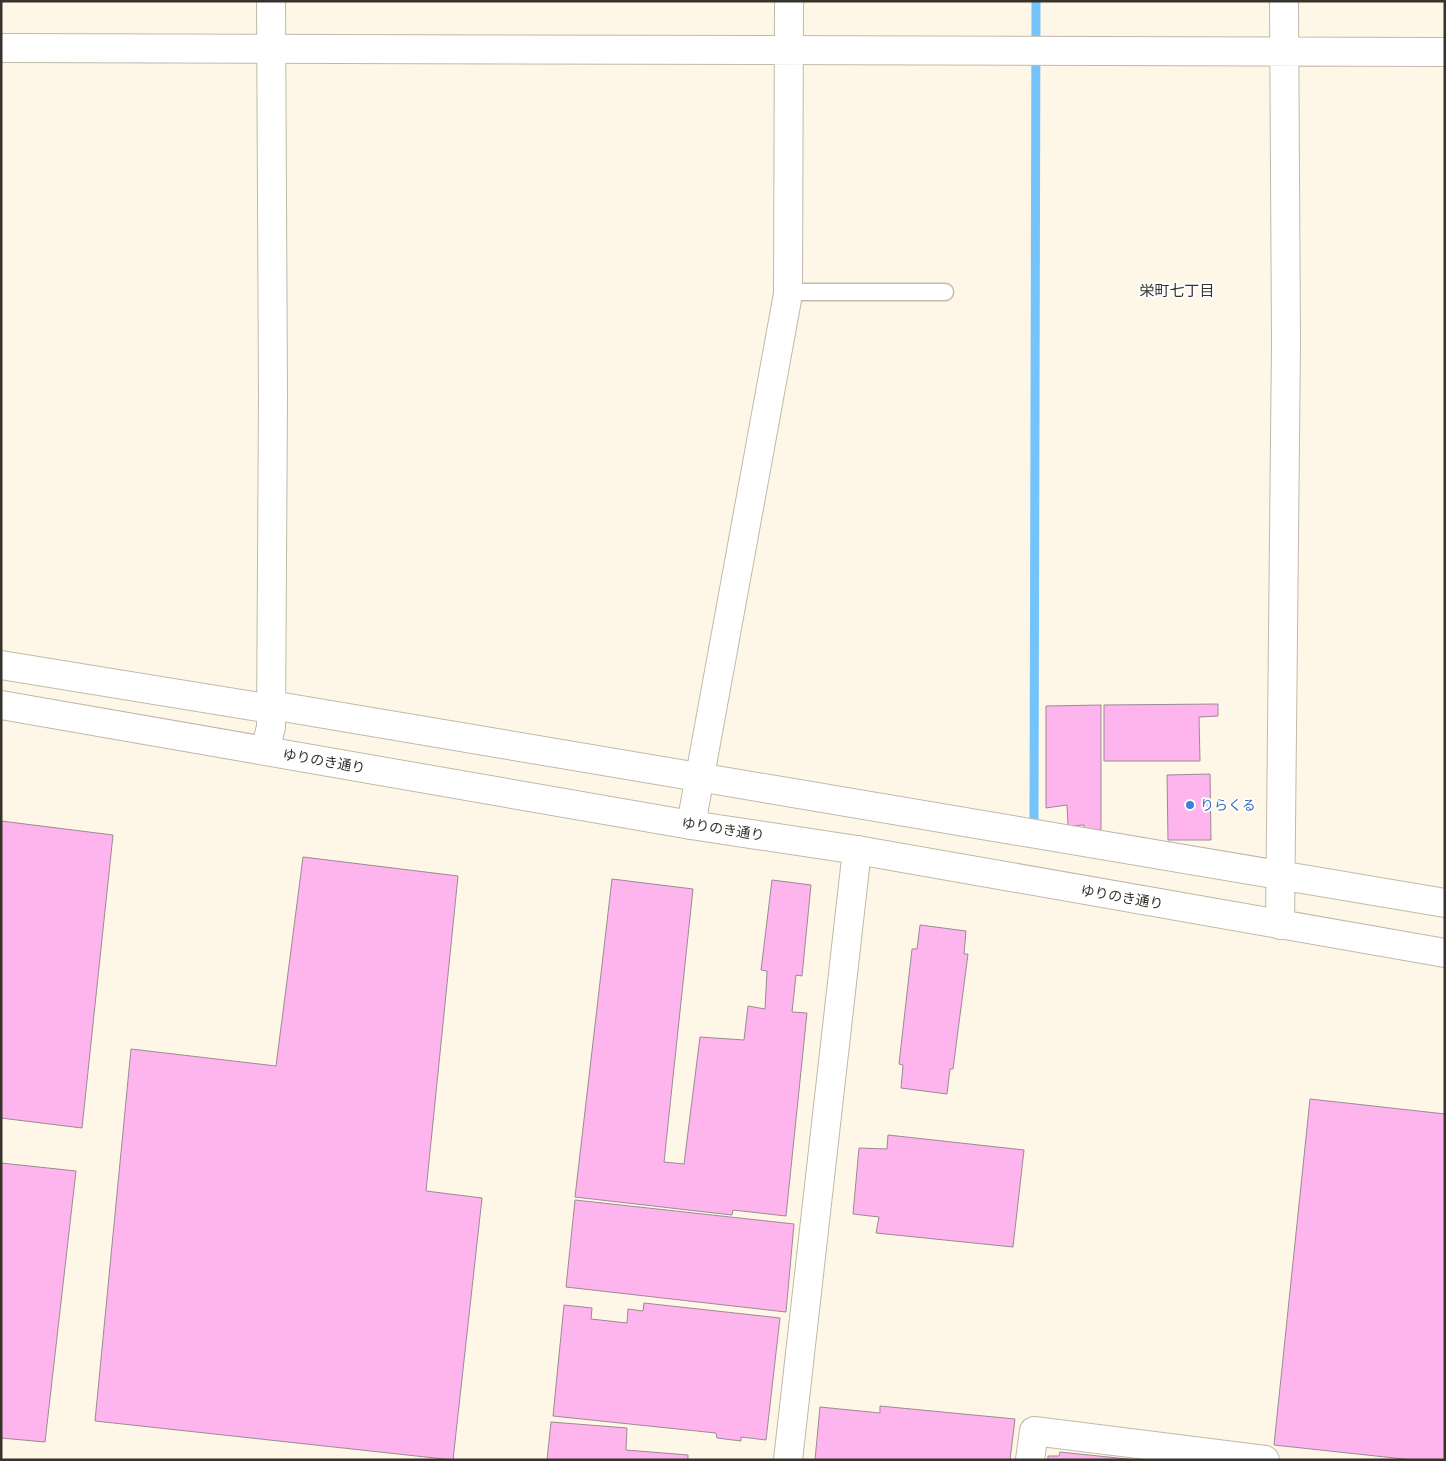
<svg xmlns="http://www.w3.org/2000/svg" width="1446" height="1461" font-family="Barlow,'Noto Sans JP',sans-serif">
	<rect width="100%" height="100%" fill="#fef6e6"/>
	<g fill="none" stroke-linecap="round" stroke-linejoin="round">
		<path stroke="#75c3fb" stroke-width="9" d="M1034,822L1036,1"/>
	</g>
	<path fill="#feb5ee" stroke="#998b95" d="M1218,704V716L1199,717L1200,761H1104V705Z
		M1101,705V830L1085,831L1084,825L1068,826L1067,805L1046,808V706Z
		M1210,774L1211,840H1168L1167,775Z
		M1,821L113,835L82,1128L1,1118Z
		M303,857L458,876L426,1191L482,1198L453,1460L95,1421L131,1049L276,1066Z
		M612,879L693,889L664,1162L684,1164L700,1037L744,1040L748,1006L765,1009L767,971L761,970L772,880L811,885L802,976L796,975L792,1012L807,1013L786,1216L733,1210L732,1215L575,1197Z
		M920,925L966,931L964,954H968L953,1069H950L947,1094L901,1088L903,1065L899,1064L912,949H917Z
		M1310,1099L1445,1114V1460H1413L1274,1445Z
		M888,1135L1024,1150L1013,1247L876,1233L879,1217L853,1214L859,1148L887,1149Z
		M1,1163L76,1171L45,1442L1,1438Z
		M575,1200L794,1224L786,1312L566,1287Z
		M644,1303L780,1318L766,1440L741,1437V1441L717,1438L716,1433L553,1416L564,1305L592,1308L591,1319L627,1323L628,1309L643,1311Z
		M880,1406L1015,1419L1010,1460H815L820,1407L880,1413Z
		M551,1422L627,1428L626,1450L688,1455V1460H547Z
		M1060,1452L1137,1460H1048V1456H1059Z"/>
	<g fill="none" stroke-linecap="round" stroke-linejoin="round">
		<g stroke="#c1b9aa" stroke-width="19">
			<path id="service" d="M788,292H945"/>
		</g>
		<g stroke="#c1b9aa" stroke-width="30">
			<path id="minor" d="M1,48L1445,52
				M1,665L271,709
				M271,705L1445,903
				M691,825L788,294L789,1
				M1280,925L1286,343L1284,1
				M788,1460L857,850
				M1030,1460L1034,1431L1265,1460"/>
		</g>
		<g stroke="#c1b9aa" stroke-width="30">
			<path id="tertiary" d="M1,705L691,825L857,850L1445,953
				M265,751L271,727L273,397L271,1"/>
		</g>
		<use href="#service" stroke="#fff" stroke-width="16"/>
		<use href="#minor" stroke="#fff" stroke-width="28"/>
		<use href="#tertiary" stroke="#fff" stroke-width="28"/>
	</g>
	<circle fill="#3f7fe0" stroke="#fff" stroke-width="2" cx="1190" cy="805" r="5"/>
	<g text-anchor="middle" stroke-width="4" stroke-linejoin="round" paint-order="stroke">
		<g font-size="14" fill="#36332d" stroke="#fff">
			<text transform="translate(324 761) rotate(10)" y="5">ゆりのき通り</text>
			<text transform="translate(723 829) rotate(9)" y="5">ゆりのき通り</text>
			<text transform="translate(1122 897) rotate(10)" y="5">ゆりのき通り</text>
		</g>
		<g font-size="14" fill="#366cbe" stroke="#fff" text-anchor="start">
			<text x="1200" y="810">りらくる</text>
		</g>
		<g font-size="15" fill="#36332d" stroke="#fff">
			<text x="1177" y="296">栄町七丁目</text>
		</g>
	</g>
	<rect width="1446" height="1461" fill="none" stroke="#36332d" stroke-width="5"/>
</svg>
